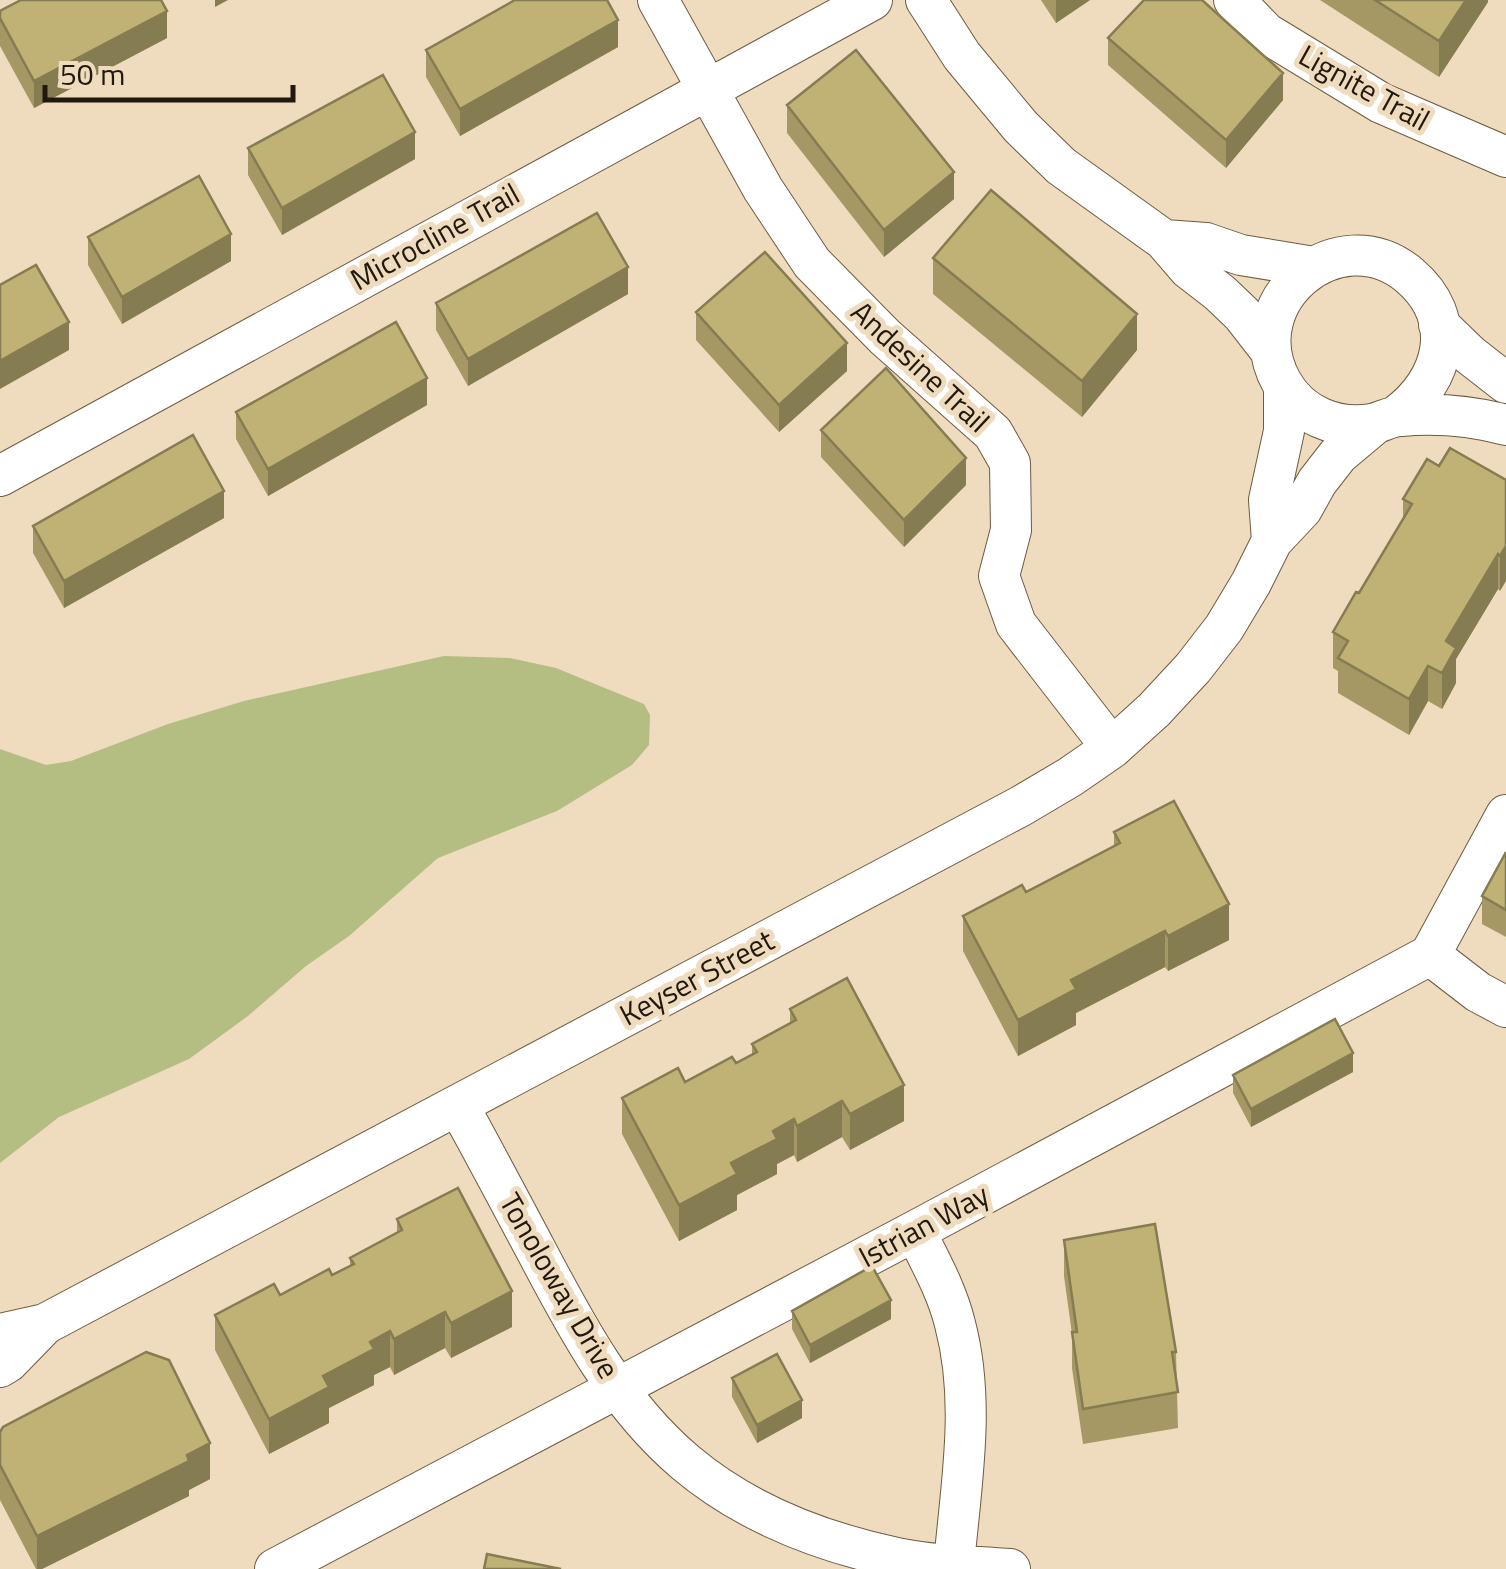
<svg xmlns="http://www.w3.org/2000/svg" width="1506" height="1569" font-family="'Titillium Web',sans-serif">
	<rect width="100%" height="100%" fill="#efdbbd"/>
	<path fill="#b4be82" d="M444,656L510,658L556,668L644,704L650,715L649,745L632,765L557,811L438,858L349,936L306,966L248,1016L189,1059L59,1117L0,1163V749L46,765L71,761L168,724L244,701Z"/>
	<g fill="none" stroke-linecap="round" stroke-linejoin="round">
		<g stroke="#6e5c42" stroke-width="42">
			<path id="minor" d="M658,0L763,189L812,263L885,337L993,433L1010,463L1011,530L999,576L1016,624L1112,748
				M926,0L962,56L1021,127L1061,166L1164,240L1189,269L1220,293L1242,314L1270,350
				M1234,0L1266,33L1381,103L1506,157
				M1164,240L1206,243L1241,255L1314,267
				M1439,325L1470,355L1506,383
				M1396,416C1446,380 1460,318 1409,275C1338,216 1236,302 1282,383C1300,415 1336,430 1372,424C1382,422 1391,416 1401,416C1436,413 1472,416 1506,425
				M0,476L872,0
				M1272,541L1269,500L1284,431V387
				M1430,955L1478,992L1506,1007
				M458,1105C485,1154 511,1203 537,1252C577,1328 618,1405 685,1462C744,1512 821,1542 897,1558C933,1566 973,1566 1010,1569
				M915,1231C930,1261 947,1291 955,1324C976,1403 961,1484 954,1564
				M0,1334L45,1324L1021,806L1070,777L1112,748L1154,710L1193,668L1224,628L1251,583L1272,541L1302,509L1317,482L1338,455L1375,424
				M0,1367L8,1362L45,1324
				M275,1569L915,1231L1430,955L1506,815"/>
		</g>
		<use href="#minor" stroke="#fff" stroke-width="40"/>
	</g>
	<path fill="#a59865" d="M1041,0H1090L1056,23Z
		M1320,0H1488V2L1439,77Z
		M0,11L167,38L34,108L0,46Z
		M1108,38L1283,100L1226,168L1108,65Z
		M618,47L460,136L426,77V50Z
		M787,105L954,199L884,257L787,133Z
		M248,148L415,159L282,235L248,175Z
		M88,237L231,261L122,324L88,265Z
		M933,258L1137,350L1082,417L933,294Z
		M628,294L468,386L436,330V303Z
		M696,312L847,371L779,432L696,340Z
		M427,405L268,496L236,439V412Z
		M821,430L966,485L904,547L821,457Z
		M1439,466L1506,480L1500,591L1498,589L1456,659V683L1442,709L1428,701L1409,735L1338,693V671L1333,668V632L1359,593L1403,519V499Z
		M224,518L64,608L33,553V526Z
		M1114,832L1229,940L1168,971L1165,967L1076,1013V1025L1018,1056L963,951V916L1026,892L1114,846Z
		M1506,852V937L1482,924V896Z
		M790,1009L904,1121L850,1150L842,1137L797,1162L794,1155L777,1164V1174L737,1195V1210L679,1241L622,1134V1098L685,1082L736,1063L752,1054V1044L790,1024Z
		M1353,1072L1251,1127L1233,1093V1075Z
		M397,1219L512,1327L451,1358L445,1348L394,1375L390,1367L374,1375V1385L329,1408V1423L269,1454L215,1350V1315L280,1295L332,1275L350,1266V1258L397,1233Z
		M1064,1240L1176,1352L1178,1428L1083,1444L1072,1368V1334L1064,1276Z
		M792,1311L891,1319L810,1363L792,1329Z
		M732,1378L802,1418L757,1443L732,1397Z
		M0,1432L210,1479L189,1490V1496L42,1569H36L0,1500Z"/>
	<path fill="#867c52" d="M215,0H228L215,7Z
		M1056,0H1090L1056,23Z
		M1466,0H1488V2L1439,77V41Z
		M167,11V38L34,108V81Z
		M618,20V47L460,136V109Z
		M1283,73V100L1226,168V140Z
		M415,132V159L282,235V208Z
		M954,172V199L884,257V230Z
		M231,234V261L122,324V297Z
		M628,267V294L468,386V359Z
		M1137,314V350L1082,417V381Z
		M69,322V350L0,389V361Z
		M847,343V371L779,432V405Z
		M427,378V405L268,496V469Z
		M966,458V485L904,547V520Z
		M224,491V518L64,608V581Z
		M1506,546V581L1500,591V556Z
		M1498,554V589L1456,659V683L1442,709V673L1446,641Z
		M1428,666V701L1409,735V699Z
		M1229,904V940L1168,971V936Z
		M1165,931V967L1076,1013V1025L1018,1056V1020L1071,980Z
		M1353,1053V1072L1251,1127V1109Z
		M904,1085V1121L850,1150V1114Z
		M842,1101V1137L797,1162V1126Z
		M794,1119V1155L777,1164V1174L737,1195V1210L679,1241V1205L773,1131Z
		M512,1291V1327L451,1358V1323Z
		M891,1300V1319L810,1363V1345Z
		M445,1312V1348L394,1375V1339Z
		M390,1331V1367L374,1375V1385L329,1408V1423L269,1454V1419L323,1376L370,1342Z
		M802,1400V1418L757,1443V1425Z
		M210,1443V1479L189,1490V1496L42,1569H37V1536Z"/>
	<path fill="#c0b175" stroke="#867c52" stroke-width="2.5" d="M21,0H161L167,11L34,81L0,18V11Z
		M515,0H607L618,20L460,109L426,50Z
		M1144,0H1202L1283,73L1226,140L1108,38Z
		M1375,0H1466L1439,41Z
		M856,50L954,172L884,230L787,105Z
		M383,75L415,132L282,208L248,148Z
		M199,176L231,234L122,297L88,237Z
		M991,190L1137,314L1082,381L933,258Z
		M597,213L628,267L468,359L436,303Z
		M765,252L847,343L779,405L696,312Z
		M36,265L69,322L0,361V285Z
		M396,322L427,378L268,469L236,412Z
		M886,368L966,458L904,520L821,430Z
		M193,435L224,491L64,581L33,526Z
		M1450,448L1506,480V546L1500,556L1498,554L1446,641L1456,648L1442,673L1428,666L1409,699L1338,658L1348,641L1333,632L1356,592L1359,593L1412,504L1403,499L1427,459L1439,466Z
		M1174,801L1229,904L1168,936L1165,931L1071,980L1076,989L1018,1020L963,916L1022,885L1026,892L1120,843L1114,832Z
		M1506,852V910L1482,896Z
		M847,978L904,1085L850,1114L842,1101L797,1126L794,1119L773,1131L777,1139L731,1163L737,1174L679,1205L622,1098L678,1068L685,1082L732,1057L736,1063L757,1052L752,1044L796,1020L790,1009Z
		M1335,1019L1353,1053L1251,1109L1233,1075Z
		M458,1188L512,1291L451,1323L445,1312L394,1339L390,1331L370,1342L374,1349L323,1376L329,1387L269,1419L215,1315L274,1284L280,1295L329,1269L332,1275L354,1264L350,1258L402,1230L397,1219Z
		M1155,1224L1176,1352H1172L1178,1392L1083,1409L1072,1332H1077L1064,1240Z
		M872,1266L891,1300L810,1345L792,1311Z
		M146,1352L169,1360L210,1443L187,1455L189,1461L37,1536L0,1465V1432L3,1427Z
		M777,1354L802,1400L757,1425L732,1378Z
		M487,1554L561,1569H484Z"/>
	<g text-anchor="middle" stroke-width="10" stroke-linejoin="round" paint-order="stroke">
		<g font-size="30" fill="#21190e" stroke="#efdbbd">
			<text transform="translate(1364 88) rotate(29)" y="10">Lignite Trail</text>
			<text transform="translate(435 237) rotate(-29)" y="10">Microcline Trail</text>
			<text transform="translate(920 367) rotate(43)" y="10">Andesine Trail</text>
			<text transform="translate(697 978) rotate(-28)" y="10">Keyser Street</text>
			<text transform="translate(924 1226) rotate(-28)" y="10">Istrian Way</text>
			<text transform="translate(559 1286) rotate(60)" y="10">Tonoloway Drive</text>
		</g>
	</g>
	<path d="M45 85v15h248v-15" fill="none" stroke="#21190e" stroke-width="5"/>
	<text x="60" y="85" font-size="30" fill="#21190e" stroke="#efdbbd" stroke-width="8" paint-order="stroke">50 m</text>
</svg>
